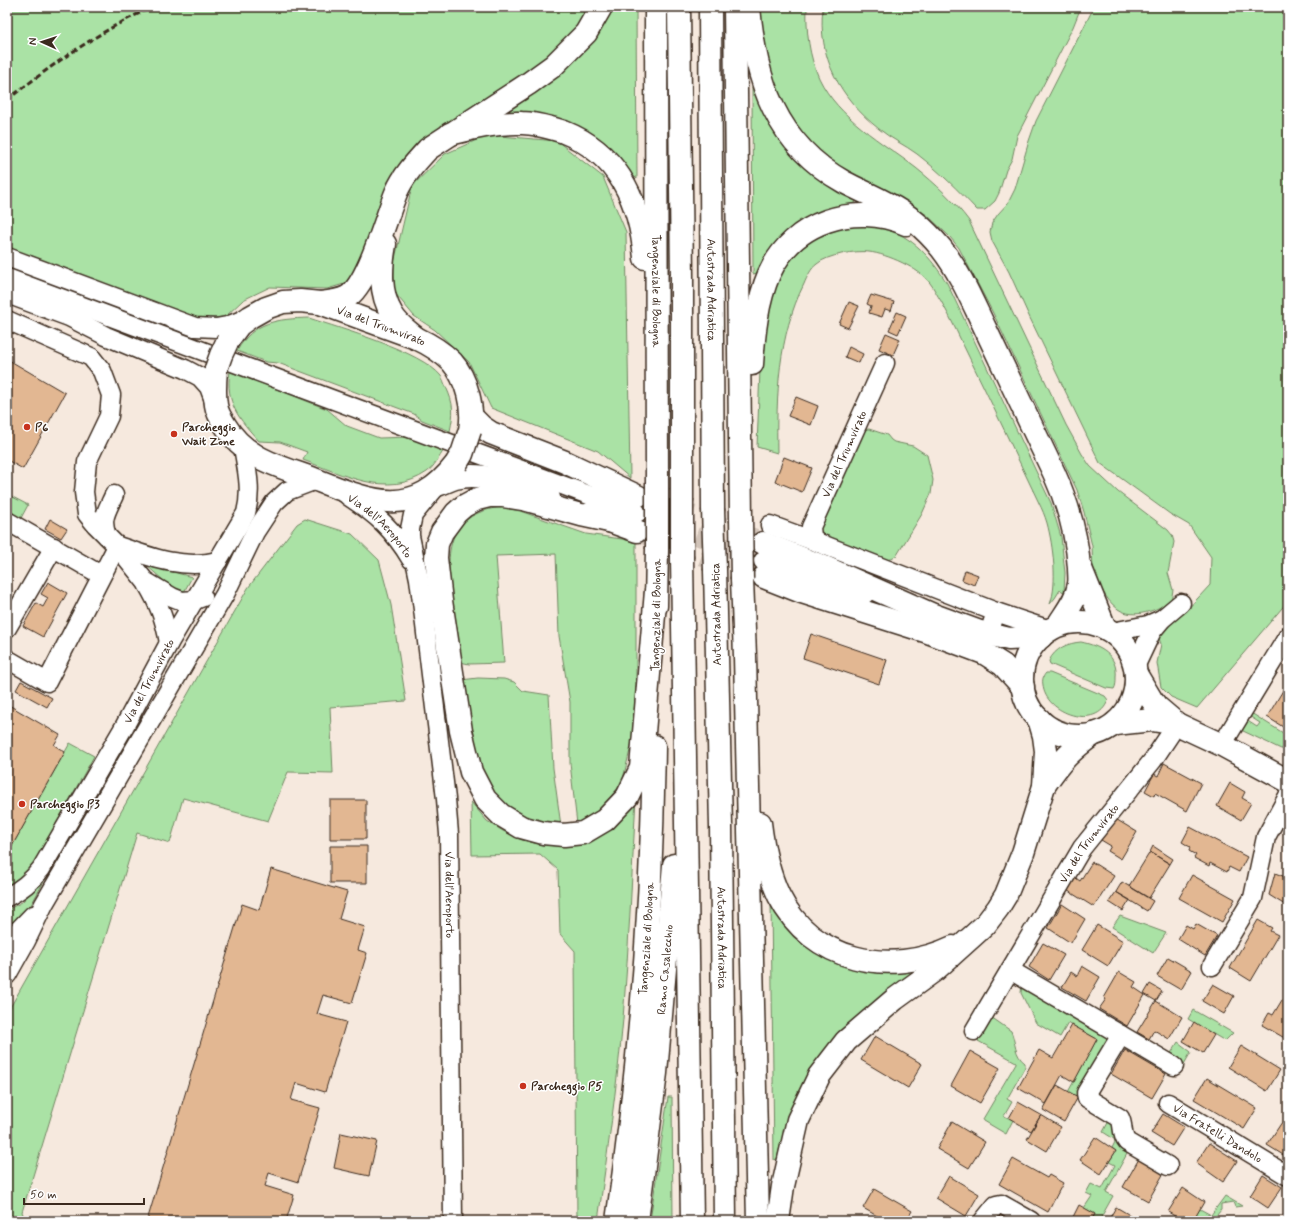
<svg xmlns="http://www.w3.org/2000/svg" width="1295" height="1228" font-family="Mynerve,sans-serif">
	<rect width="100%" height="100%" fill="#f6e9de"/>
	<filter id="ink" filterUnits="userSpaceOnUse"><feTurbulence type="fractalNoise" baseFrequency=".025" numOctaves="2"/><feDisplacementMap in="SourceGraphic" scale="8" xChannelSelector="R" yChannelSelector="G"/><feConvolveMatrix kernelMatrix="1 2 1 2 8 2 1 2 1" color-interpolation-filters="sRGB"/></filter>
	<g filter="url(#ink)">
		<path fill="#aae2a5" stroke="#728662" d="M7,7H592L586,17L553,55L444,129L357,270L344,284L327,289L270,287L243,300L225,317L194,320L7,249Z
			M611,7H636L637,179L594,137L495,114Z
			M757,7H807C806,31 809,56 819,78C838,118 882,142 916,168C936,184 954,201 969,221L1066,425L1082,454L1090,466L1118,492L1168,530L1172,535L1174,542L1168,573L1173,590L1171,601C1157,610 1134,620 1118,609C1111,604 1106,597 1102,590L1096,592L1093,573L1092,546L1084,512L1077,490L993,313L959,248L950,237L927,215L909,204L853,175L833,163L814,147L798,130L772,84Z
			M823,7H1081L1073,27L1017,136L1012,159L1006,170L999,193L995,201L985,210H977C958,190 939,171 917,154C905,145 891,139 879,129C840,98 817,57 823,7Z
			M1094,7H1288V601L1197,708L1171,697L1161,687L1157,663L1161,644L1157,633L1186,611L1210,585L1211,557L1189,525L1170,514L1100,463L1028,314L1009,272L992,241L990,232L992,223L998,214L1008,203L1015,189L1029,141L1036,121Z
			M752,86H753L764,115L773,129L783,143L835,188L856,201L854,205L787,232L776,243L757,273L753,274Z
			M488,135L557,141L603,177L626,232L630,478L598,451L491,408L469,362L435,330L414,316L394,292V263L412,186L445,154Z
			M855,224C864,225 874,226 883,228C913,236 931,258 947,283L1051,503L1061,537L1065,573L1064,592L1060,590L1055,598L1050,604C1058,584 1053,545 1047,523C1045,516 1042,509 1039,503C1016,455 994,408 971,361C961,341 952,320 941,301C937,295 934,288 930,283C919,268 887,254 869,252C856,250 827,255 817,264C811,268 807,277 804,284C778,336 776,396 777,453L757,447L761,343L768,299L791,256L821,233Z
			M309,318C341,329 421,351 441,376C443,379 444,383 446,387C454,404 454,413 450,431L422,420L414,414L278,363L266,362L237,351C253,321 278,319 309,318Z
			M230,371L327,409L347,426L379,438L411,437L444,450C439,457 434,467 427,472C388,499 342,474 303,460L307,452L280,442L259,441C239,419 225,403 230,371Z
			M869,429L887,435L891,440L894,442L913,446L927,455L933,480L931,494L922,514L897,555L886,561L820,536L818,523L859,430Z
			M7,494L28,505L21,518L7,510Z
			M502,507L520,511L586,534L636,541V685L632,742L622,783L602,807L591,818L577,824L570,763V702L559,636L556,554L496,556L504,663L469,664L460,662C457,642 455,622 452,602C446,556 443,514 502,507Z
			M305,519L352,534L379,560L391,605L406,701L330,707L333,773L288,772L268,821L183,798L170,843L137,833L22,1212L26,1221H7V1013L248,588L297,524Z
			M146,565L192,577L184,592L172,588Z
			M1081,642C1100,646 1118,655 1116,677C1116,682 1116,686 1114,689L1106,688L1050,664L1049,661C1055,648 1068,643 1081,642Z
			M1046,673H1050L1105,696L1108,700C1098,731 1045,714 1043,685C1042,680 1043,676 1046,673Z
			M478,678L504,679L514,682L523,691L549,695L553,768L561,826L514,816L478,775L461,680Z
			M1251,713L1288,736V749H1281L1241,730L1246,720L1257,727L1260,723L1249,716Z
			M70,743L94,756L33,865L13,884L7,886V855Z
			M636,797C632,871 629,945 623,1019C617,1087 607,1154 598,1221H577L575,951L560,934L558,870L540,854L472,855L471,802L487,821L503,831L522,840L543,845L560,846Z
			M48,874L25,916L7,930V910L22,902Z
			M771,903L790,928L912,971L914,974L792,1108L784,1131L777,1159L774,1160Z
			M1120,916L1166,933L1153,953L1112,927Z
			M1022,984L1109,1035L1111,1042L1077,1097L1068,1092L1097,1039L1068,1023L1060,1037L1036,1023L1021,993Z
			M1193,1010L1233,1033L1225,1041L1188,1019Z
			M991,1017L1011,1031C1016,1043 1014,1055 1025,1063V1067L1007,1099L1012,1102L1004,1116L1013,1120L1006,1134L984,1121L983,1119L1016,1063V1062L978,1041Z
			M1178,1042L1191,1052L1183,1066L1168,1058Z
			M668,1097H672L673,1221H650Z
			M1110,1119L1128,1152L1106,1192L1113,1196L1099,1221H1091L1095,1214L1084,1208L1092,1196L1086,1193L1091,1184L1102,1189L1115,1165L1109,1162L1116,1151L1112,1148L1115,1142L1114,1139L1103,1132Z
			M1225,1196L1242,1206L1235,1207L1233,1202L1221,1204V1210L1212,1221H1195L1197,1218L1195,1217L1200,1209L1211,1215Z"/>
		<path fill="#e2b792" stroke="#3b2a1e" d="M871,295L894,302L891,311L885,309L882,317L869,313L871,306L867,304Z
			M849,302L859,306L848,328L839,324Z
			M897,312L906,316L898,334L889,330Z
			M886,333L900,339L893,355L879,349Z
			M849,347L863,354L859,363L845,357Z
			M7,359L65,393L23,469L7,460Z
			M796,397L818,406L811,425L788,416Z
			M784,457L812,468L802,492L775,481Z
			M50,519L67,529L61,538L45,529Z
			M965,570L978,575L974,585L962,580Z
			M48,582L67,593L43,637L23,626L36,603L43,607L48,598L41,594Z
			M811,634L887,660L879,684L803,658Z
			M21,681L52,698L47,707L16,690Z
			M1288,682V730L1267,717Z
			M7,704L60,735L54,745L65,752L7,855Z
			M1164,763L1201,783L1187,811L1155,793L1154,796L1145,791L1154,774L1158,776Z
			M1230,783L1245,792L1242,798L1251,803L1241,820L1217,806Z
			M330,800H366V839H330Z
			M1114,818L1137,832L1121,859L1108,851L1111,846L1101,840Z
			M1190,827L1247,857L1239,872L1229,867L1227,872L1210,863L1209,866L1194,858L1196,855L1189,851L1190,847L1182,842Z
			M330,846H367V883H330Z
			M1153,846L1173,859L1170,864L1150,852Z
			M1150,852L1170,864L1149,898L1129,886Z
			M1092,862L1114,876L1094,907L1065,889L1073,876L1080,881Z
			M271,869L347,892L339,919L365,927L358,950L367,953L352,1003L323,995L317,1014L346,1022L325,1092L296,1083L291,1100L320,1108L298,1182L269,1173L265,1186L294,1195L286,1221H147L242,904L259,910Z
			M1275,873L1288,878V900L1285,905L1269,895Z
			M1192,875L1235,899L1222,922L1179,898Z
			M1122,882L1153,901L1147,911L1116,892Z
			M1116,892L1130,900L1123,911L1109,902Z
			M1062,904L1085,919L1071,943L1048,928Z
			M1258,920L1272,928L1270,931L1278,935L1251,981L1230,968Z
			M1196,924L1217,936L1205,956L1178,939L1186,925L1193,929Z
			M1097,925L1123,941L1108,966L1082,950Z
			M1043,943L1064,955L1049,980L1029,967Z
			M1168,957L1192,971L1181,990L1157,976Z
			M1082,966L1100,977L1086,1001L1062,987L1071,972L1077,976Z
			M1119,972L1136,982L1133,987L1145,995L1127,1026L1099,1009L1106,999L1104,998Z
			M1150,984L1162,991L1156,1001L1144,994Z
			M1213,984L1234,996L1224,1014L1202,1001Z
			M1282,1000L1288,1004V1040L1262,1025L1269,1013L1273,1015Z
			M1156,1001L1182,1017L1169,1039L1154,1030L1149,1039L1137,1032Z
			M1194,1022L1214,1035L1203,1053L1183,1041Z
			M1072,1025L1097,1039L1074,1082L1062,1075L1046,1104L1018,1088L1039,1050L1053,1058Z
			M875,1036L922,1064L908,1088L861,1060Z
			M1241,1046L1280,1070L1267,1091L1228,1067Z
			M1125,1050L1166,1074L1152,1098L1111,1074Z
			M970,1051L1000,1068L980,1103L951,1086Z
			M1207,1078L1257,1108L1244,1129L1194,1099Z
			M1057,1085L1078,1097L1064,1122L1043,1110Z
			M1018,1102L1041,1115L1031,1131L1009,1118Z
			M1163,1114L1184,1127L1172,1146L1151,1133Z
			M1041,1115L1061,1127L1047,1151L1027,1139Z
			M952,1122L985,1142L969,1168L937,1149Z
			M1282,1122L1288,1126V1158L1267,1145Z
			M341,1133L377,1141L369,1176L334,1168Z
			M1095,1137L1116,1151L1101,1174L1080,1160Z
			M1209,1143L1237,1161L1223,1182L1196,1163Z
			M1140,1157L1165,1171L1148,1201L1123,1187Z
			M1013,1159L1047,1178L1049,1175L1063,1183L1048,1212L999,1184Z
			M1263,1175L1282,1187L1268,1208L1250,1196Z
			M949,1176L979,1194L966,1216L936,1198Z
			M1183,1188L1204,1202L1193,1221H1183L1168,1212Z
			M874,1189L912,1211L906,1221H886L863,1208Z
			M1079,1205L1095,1214L1091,1221H1071Z
			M1116,1207L1140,1221H1108Z"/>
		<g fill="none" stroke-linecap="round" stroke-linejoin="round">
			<path stroke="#d1c3b8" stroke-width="18" stroke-dasharray="18 9" stroke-linecap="butt" d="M645,517L763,561"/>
			<path stroke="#d1c3b8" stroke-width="22" stroke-dasharray="22 11" stroke-linecap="butt" d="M641,497L758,541
				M640,532L764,577"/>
			<g stroke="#3b2a1e" stroke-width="21">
				<g id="minor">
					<path d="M7,257L195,327L216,328L227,326L247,318"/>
					<path d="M7,278L637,513"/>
					<path d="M7,294L69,317L106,336L185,369L200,377L209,387L215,403"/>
					<path d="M7,320L91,357L102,371L111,395L109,416L87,462L84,492L87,514L96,525L117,546L145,581L172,597L182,601L195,600L203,597"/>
					<path d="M885,363L811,527L812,537L819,543L996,612"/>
					<path id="s1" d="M436,487L413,515L410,529V536L419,579L425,625L446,799L449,834L453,1221"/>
					<path id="s2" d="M348,496C377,515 393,529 411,559"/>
					<path d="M7,521L101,575"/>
					<path d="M770,525L819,543"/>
					<path d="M107,536C100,519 107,511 114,495"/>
					<path d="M118,546C150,557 183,570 218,561"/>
					<path d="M763,561L789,570L865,594"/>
					<path d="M147,584C159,604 165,620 169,643"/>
					<path d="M992,624L996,612L1050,630"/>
					<path d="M7,628L54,547"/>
					<path d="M1112,632L1148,625L1162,619"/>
					<path d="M7,659L47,682L117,546"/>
					<path d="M1135,667L1152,631L1162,619L1181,603"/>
					<path d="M1222,745L1288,636"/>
					<path id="s3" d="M7,897C21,890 31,882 41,869L124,727L169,643L246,513C252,490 247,470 243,447"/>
					<path d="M7,942L33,915"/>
					<path d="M1212,966L1253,898L1266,837L1288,796"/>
					<path d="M1010,970L1174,1066"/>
					<path d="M7,975L26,941L44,904L225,594L255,532L274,503L287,491L316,480"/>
					<path id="s4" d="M974,1031L1082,848L1153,760L1177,724"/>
					<path d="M1121,1035L1086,1093L1087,1098L1120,1118C1124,1126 1121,1135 1127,1142L1168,1166"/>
					<path id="s5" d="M1168,1103L1288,1176"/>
					<path d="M983,1221L996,1205L1001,1204L1031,1221"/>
				</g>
			</g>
			<g stroke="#3b2a1e" stroke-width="25">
				<g id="major">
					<path id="s6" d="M228,340L239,325L250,317L266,308L283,302L300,301L320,303L416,338C429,344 442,352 452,362C467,379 474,408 470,430"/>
					<path d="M216,369C215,381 214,393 216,405C217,412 221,419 225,425C245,459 279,466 314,479C370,501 412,521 456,464"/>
					<path d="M472,417L482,427L491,433L565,462L637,496"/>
					<path d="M437,485C443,483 449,480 455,478C486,470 520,487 549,498"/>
					<path d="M590,514L637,531"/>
					<path d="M763,543L827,568L931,614L980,632L1009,639L1041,637"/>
					<path d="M764,577L802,592L925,631L984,653L1003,665L1023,687"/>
					<circle cx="1079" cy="679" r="57"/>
					<path d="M1136,674L1151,699L1157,707L1177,724"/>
					<path d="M1115,724L1152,720L1177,724L1222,745L1288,781"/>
				</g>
			</g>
			<g stroke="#3b2a1e" stroke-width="25">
				<g id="highway">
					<path id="s7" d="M656,7L657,488"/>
					<path d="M679,7L682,278V499"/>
					<path id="s8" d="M710,7L713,509"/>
					<path d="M735,7L741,519"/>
					<path d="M749,7C755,80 776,144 844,182C859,190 874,196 888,204C908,214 927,231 941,248C960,272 972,301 985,328C1008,376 1031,425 1054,473C1068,504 1077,534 1079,568C1079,573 1080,579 1079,584C1077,599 1066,612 1058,625"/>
					<path d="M450,134C474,128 497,122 522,123C536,123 551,128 564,132C619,154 640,202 645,258"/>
					<path d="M385,244C381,267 379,293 392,314C397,324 408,331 416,338"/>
					<path d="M320,303C329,302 339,301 347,297C368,285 386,217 396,193C403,176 416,162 428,149L528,84L553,66L586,33L601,7"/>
					<path d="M752,364C754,333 757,302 769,274C793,221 854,202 906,224"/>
					<path d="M609,521L581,515L523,499L503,496H489L477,499L464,506L456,513L442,532L437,544L436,558L441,601L461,731L471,772L485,799L501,815L521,827L543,833L564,835L583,833L605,820L627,797L641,768L656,591"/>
					<path d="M682,558L692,1221"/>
					<path d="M1080,566L1105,628"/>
					<path id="s9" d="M715,570L721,826L725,1221"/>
					<path d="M742,579L745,656L758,1221"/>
					<path d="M656,606L657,549"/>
					<path d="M1044,786C1060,762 1071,750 1094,734"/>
					<path d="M760,823C763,848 768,873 779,896C812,962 890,977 953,947"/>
					<path id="s10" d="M617,1221C640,1064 652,905 654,746"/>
					<path id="s11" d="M637,1221L656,1073L674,865"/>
					<path d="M778,1221L783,1186L798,1120L819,1076L846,1041L895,999L935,970L985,925L998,908L1006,895L1023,853L1044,786L1046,751L1044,736L1039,719"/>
				</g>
			</g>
			<use href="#minor" stroke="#fff" stroke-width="18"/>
			<use href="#major" stroke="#fff" stroke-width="22"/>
			<use href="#highway" stroke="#fff" stroke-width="22"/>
			<path stroke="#3b2a1e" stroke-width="3" stroke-dasharray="6 3" stroke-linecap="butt" d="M7,100C52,65 100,30 153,7"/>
			<g stroke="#3b2a1e" stroke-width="25" stroke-linecap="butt">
				<path id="major-bridge" d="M216,369L221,355L228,340
					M456,464L462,454L470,430"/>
			</g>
			<g stroke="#3b2a1e" stroke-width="25" stroke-linecap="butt">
				<path id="highway-bridge" d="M657,488V549
					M682,499V558
					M713,509L715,570
					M741,519L742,579"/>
			</g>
			<use href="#major-bridge" stroke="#fff" stroke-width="22"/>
			<use href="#highway-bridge" stroke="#fff" stroke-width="22"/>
		</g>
	</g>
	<g fill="#c8321e" stroke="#fff" stroke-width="1.5">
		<circle cx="27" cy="427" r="4"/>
		<circle cx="174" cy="434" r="4"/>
		<circle cx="22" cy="804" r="4"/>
		<circle cx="523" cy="1086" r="4"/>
	</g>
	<g text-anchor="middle" stroke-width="3" stroke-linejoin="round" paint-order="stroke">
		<g font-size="12" fill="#3b2a1e" stroke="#fff">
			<text dy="4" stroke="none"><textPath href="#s8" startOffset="283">Autostrada Adriatica</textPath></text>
			<text dy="4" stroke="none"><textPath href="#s7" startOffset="284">Tangenziale di Bologna</textPath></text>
			<text dy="4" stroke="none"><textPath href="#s6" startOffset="171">Via del Triumvirato</textPath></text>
			<text transform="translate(844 454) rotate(-66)" y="4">Via del Triumvirato</text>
			<text dy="4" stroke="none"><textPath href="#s2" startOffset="44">Via dell'Aeroporto</textPath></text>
			<text transform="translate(716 614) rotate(-91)" y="4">Autostrada Adriatica</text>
			<text transform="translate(656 615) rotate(-89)" y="4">Tangenziale di Bologna</text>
			<text dy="4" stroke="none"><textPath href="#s3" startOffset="261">Via del Triumvirato</textPath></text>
			<text dy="4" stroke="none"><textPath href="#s4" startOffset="220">Via del Triumvirato</textPath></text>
			<text dy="4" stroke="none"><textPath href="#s1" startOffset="419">Via dell'Aeroporto</textPath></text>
			<text dy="4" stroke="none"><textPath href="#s9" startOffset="368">Autostrada Adriatica</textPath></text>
			<text dy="4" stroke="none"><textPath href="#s10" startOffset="284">Tangenziale di Bologna</textPath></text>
			<text dy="4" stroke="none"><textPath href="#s11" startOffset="253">Ramo Casalecchio</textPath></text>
			<text dy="4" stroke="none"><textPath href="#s5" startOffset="58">Via Fratelli Dandolo</textPath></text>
		</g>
		<g font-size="12" font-weight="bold" fill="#3b2a1e" stroke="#fff" text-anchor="start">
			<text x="35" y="431">P6</text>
			<text x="182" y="431">Parcheggio<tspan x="182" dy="14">Wait Zone</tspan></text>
			<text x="30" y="808">Parcheggio P3</text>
			<text x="531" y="1090">Parcheggio P5</text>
		</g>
	</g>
	<rect width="1295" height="1228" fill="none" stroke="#fff" stroke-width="24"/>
	<rect x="12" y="12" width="1271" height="1204" fill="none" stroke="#3b2a1e" stroke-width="1.5" filter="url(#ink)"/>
	<g transform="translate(42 42) rotate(273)" stroke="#ffffff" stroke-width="3" paint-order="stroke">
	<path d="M0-3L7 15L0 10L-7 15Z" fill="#3b2a1e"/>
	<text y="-6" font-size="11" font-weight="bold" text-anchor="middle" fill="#3b2a1e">N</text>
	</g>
	<path d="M24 1198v6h120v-6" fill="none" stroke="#3b2a1e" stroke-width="2"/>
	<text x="30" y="1198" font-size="12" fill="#3b2a1e" stroke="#ffffff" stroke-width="3" paint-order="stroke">50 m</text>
</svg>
